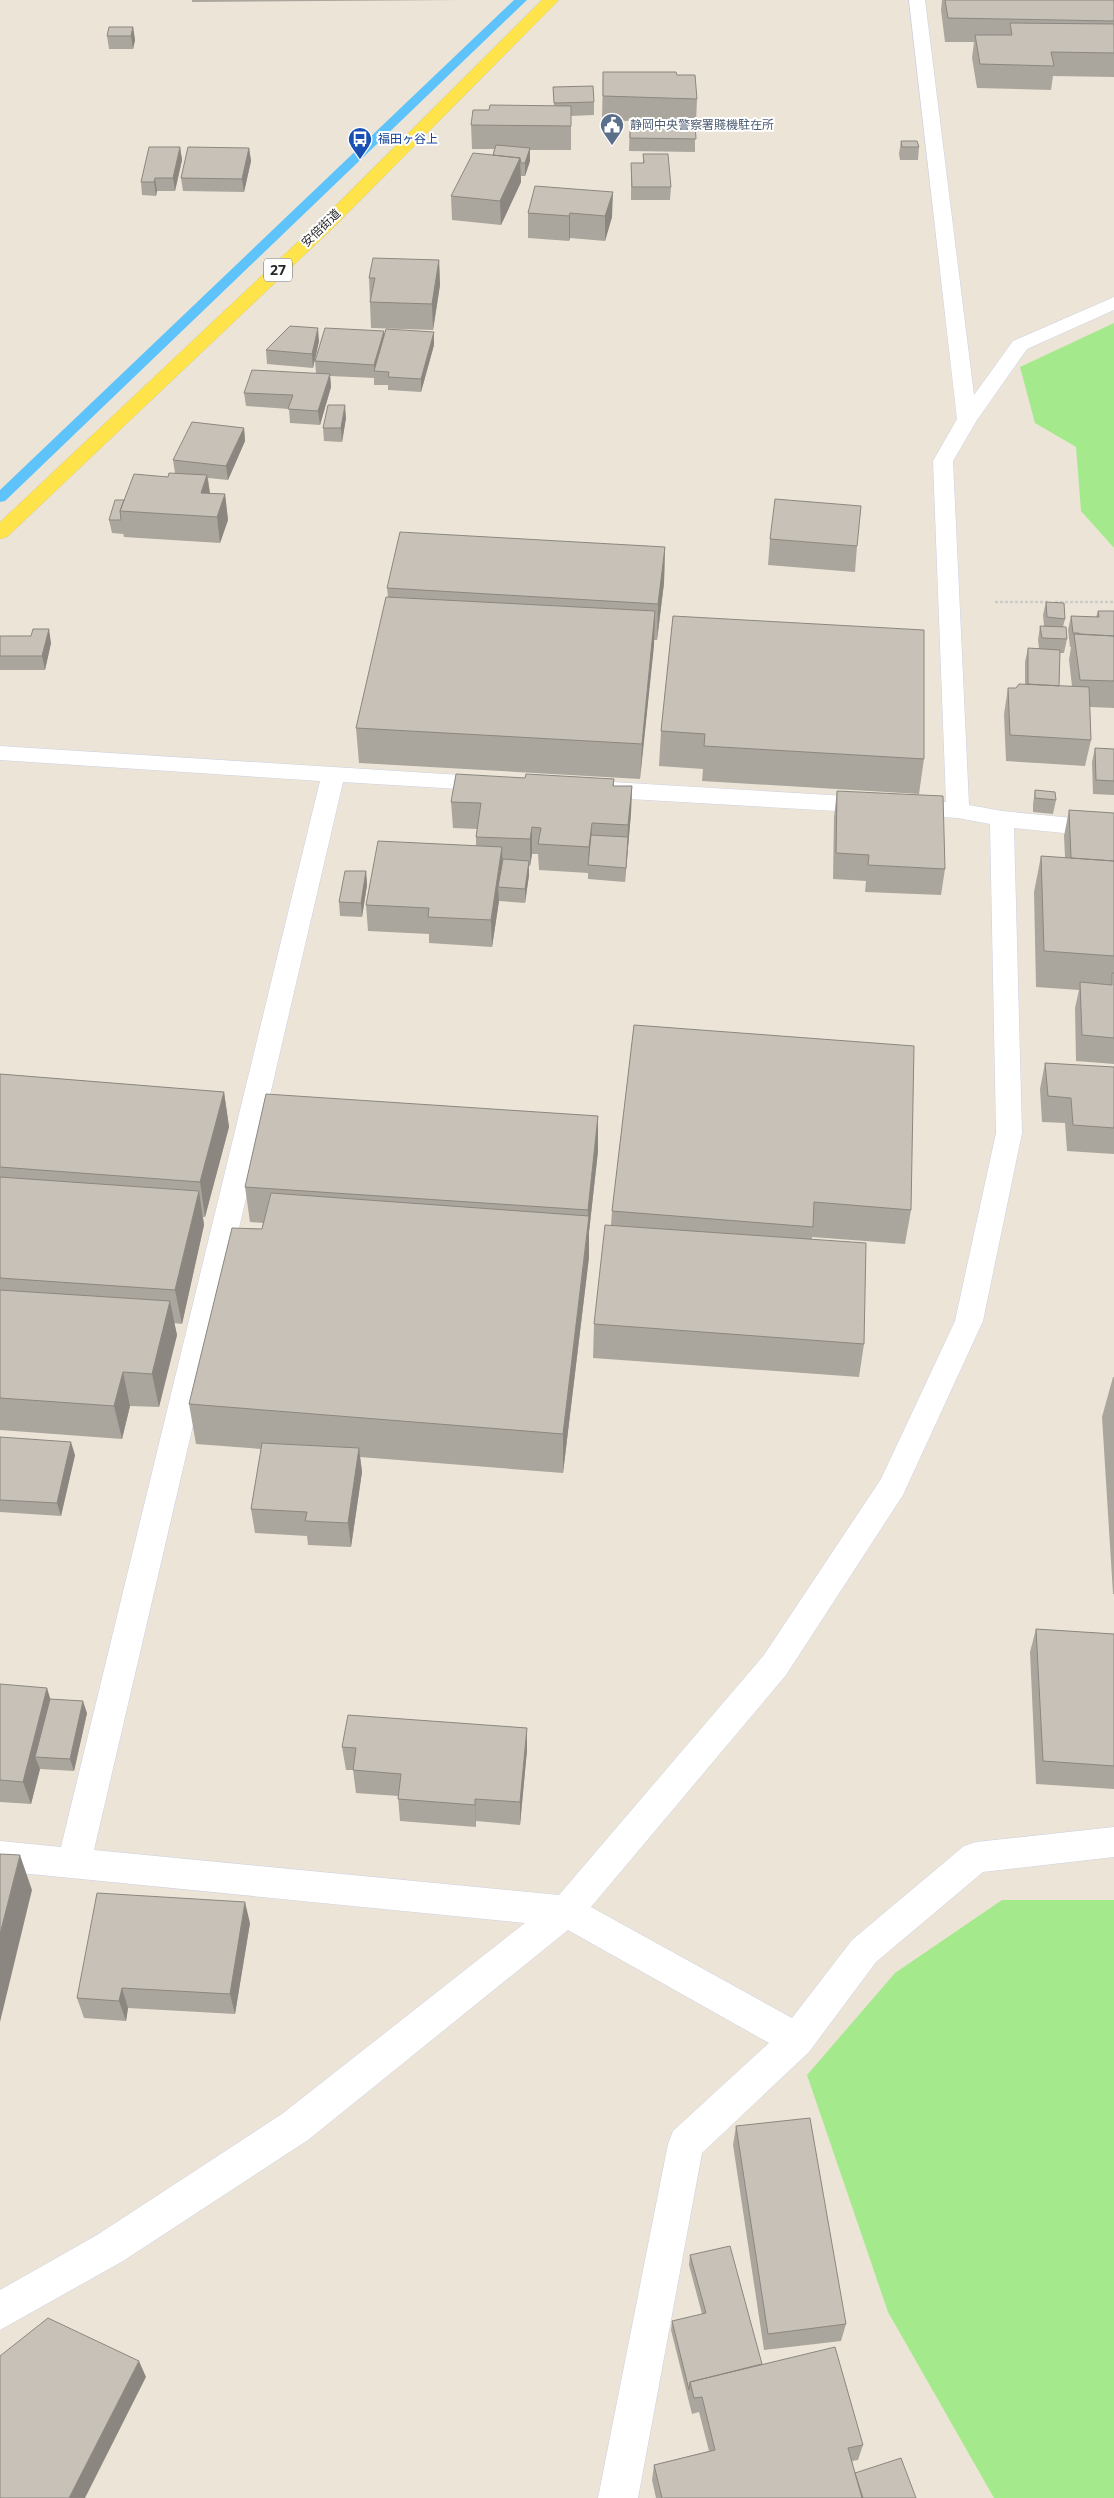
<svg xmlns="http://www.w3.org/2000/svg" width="1114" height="2498" font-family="'Noto Sans','Noto Sans JP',sans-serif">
	<rect width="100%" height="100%" fill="#ece5d7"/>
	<path fill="#a5e98d" d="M1114,323V548L1081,511L1076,447L1035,423L1020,367Z
		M1002,1900H1114V2498H994L888,2312L807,2075L895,1973Z"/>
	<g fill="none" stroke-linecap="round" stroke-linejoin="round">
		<path fill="#5ec3fa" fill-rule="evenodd" d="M514,0H527L5,501L0,502V490Z"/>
		<g stroke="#cccfe3" stroke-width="1">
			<path id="minor" d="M909,0H925L974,395L1013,341L1114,297V310L1027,349L977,420L953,461L969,805L1002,811L1114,822V838L1014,828L1022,1133L983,1321L903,1495L786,1675L591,1907L792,2018L852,1940L964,1846L976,1842L1114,1827V1857L983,1872L876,1962L809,2052L702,2153L638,2498H598L668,2144L673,2131L769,2043L568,1930L308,2140L123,2261L0,2330V2290L97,2235L282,2114L525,1923L0,1871V1841L61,1847L320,781L0,760V746L492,777L500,779L504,784L500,789L492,791L343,782L94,1850L559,1895L764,1655L881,1479L955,1321L996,1133L990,824L958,818L595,797L587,794L583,789L587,784L595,781L946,802L933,461L957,419Z"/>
		</g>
		<g stroke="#cbcbcb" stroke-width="1">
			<path id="primary" d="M542,0H559L334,227L7,537L0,539V522L322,219Z"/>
		</g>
		<path stroke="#cbcbcb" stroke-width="2.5" stroke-dasharray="3 2" stroke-linecap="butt" d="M995,602H1049
			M1055,602H1114"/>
		<use href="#minor" fill="#fff" fill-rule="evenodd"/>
		<use href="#primary" fill="#fee34a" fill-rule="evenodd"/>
	</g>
	<path fill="#aba69d" d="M192,0H460L192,2Z
		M942,0H1114V77L1053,76L1051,90L977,88L972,58L974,42H945L941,10Z
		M133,27L135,40L133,49H109L107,36Z
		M603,72L677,75L697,99L696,123H695V152L629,151L630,121L602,120Z
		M553,87L594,102V115L571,116V150H530V161L525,176H521V182L501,225L452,220L451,196L493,155L494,149H472L471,125L489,110L554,106Z
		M901,141L919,147L918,160H900L899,154Z
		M180,147L182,160L175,191H157L156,196L142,195L141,182Z
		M249,148L251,161L244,192L183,191L181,178Z
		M643,154L671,187L670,200H631V163H643Z
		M535,186L612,217L605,241L570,238L569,241L528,238V213Z
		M439,260L440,285L433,330L371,328L369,278Z
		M384,331V335L434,345L421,392L388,390V385H374V378L330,376L331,387L320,425L290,423L289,409L246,406L244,393L316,373L315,361Z
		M319,341L313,368L267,364L266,350Z
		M346,418L342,442L324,441L323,428Z
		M244,428L245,441L228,480L208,478L210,493L225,494L228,520L220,543L124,537L123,533V534L112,533L109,520L124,500L175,473L173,460Z
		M770,539L857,546L855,572L768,565Z
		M665,547L664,583L657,640H654L640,779L359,763L356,728L388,597L387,588Z
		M1046,602L1065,619L1063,627L1067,639L1064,653H1060L1059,686H1072L1069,660L1071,647H1070L1068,630L1071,616L1096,617L1098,611H1114V708L1090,707L1091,740L1085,766L1006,761L1004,714L1008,688H1016L1025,684V662L1028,648L1039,649L1038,640L1040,626H1044L1043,615Z
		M673,616L924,759L919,794L702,781L703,769L659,766L661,731Z
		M0,636L51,643L45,670H0Z
		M1095,748L1114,749V795L1093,794L1092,762Z
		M525,778L614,779V786H632L631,813L625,882L588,879V873L539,870L538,854H532L530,866H529V875L525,903L499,901L492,947L429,943V934L368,931L366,905L476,846V837L477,829L453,828L451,802Z
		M1035,790L1056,800L1053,814L1033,812V804Z
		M837,791L945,869L941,895L865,892L866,881L833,879L834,817Z
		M1069,810L1114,813V1064L1076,1061L1075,1008L1079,990L1036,987L1034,892L1041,856L1065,858L1064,836Z
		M366,871L367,885L362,917L340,916L339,902Z
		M634,1025L911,1210L905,1244L812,1237V1239L864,1344L859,1377L593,1358L594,1324L611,1225L612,1211Z
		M1045,1063L1114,1067V1154L1067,1151L1065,1123L1042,1122L1040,1089Z
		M0,1074L224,1092L229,1127L205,1217H203L204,1225L182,1324L174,1323L177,1335L159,1407L130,1406L122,1439L0,1430Z
		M598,1116V1151L589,1232V1257L563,1473L360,1457L362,1472L351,1547L308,1545L307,1536L255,1533L251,1509L261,1449L196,1444L189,1404L262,1229L263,1223L250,1222L245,1187Z
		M1113,1377H1114V1594H1113L1102,1417Z
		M0,1437L75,1455L61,1516L0,1512Z
		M1036,1629L1114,1634V1789L1036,1784L1030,1652Z
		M0,1684L87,1713L74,1771L40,1769L31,1804L0,1802Z
		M342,1747L527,1750L520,1825L476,1821V1827L400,1821L398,1796L356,1793L353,1770H346Z
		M250,1923L235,2014L128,2008L126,2021L84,2018L77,1998Z
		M736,2126L846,2324L841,2341L764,2350L733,2145Z
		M690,2255L762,2364L863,2445L858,2460L852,2461L855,2473L916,2498H656L652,2480L654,2465L709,2451L699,2412L692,2414L671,2330L672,2321L702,2314L689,2265Z"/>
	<path fill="#8b8780" d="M133,27L135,40L133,49L131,36Z
		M180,147L182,160L175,191L173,178Z
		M249,148L251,161L244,192L242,179Z
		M530,148V161L525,176V163Z
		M520,158L521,182L501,225L500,201Z
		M155,178L157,191L156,196L154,182Z
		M613,192L612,217L605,241V216Z
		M570,213V238L569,241V216Z
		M439,260L440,285L433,330L432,304Z
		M318,328L319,341L313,368L312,354Z
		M384,331L385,344L375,371L374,365Z
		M434,332V345L421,392V379Z
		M330,374L331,387L320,425L318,411Z
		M345,405L346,418L342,442L341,428Z
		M244,428L245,441L228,480L226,466Z
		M207,475L211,501L201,493Z
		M225,494L228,520L220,543L217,517Z
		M665,547L664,583L657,640L658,604Z
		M655,611L654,646L640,779L642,744Z
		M49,629L51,643L45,670L42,656Z
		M632,786L631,813L625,882L628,825Z
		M592,823L591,849L588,866L589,847Z
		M532,827V854L530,866V839Z
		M502,847L503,873L498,887L499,901L492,947L491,920Z
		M529,861V875L525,903V889Z
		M366,871L367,885L362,917L361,903Z
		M224,1092L229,1127L205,1217L200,1182Z
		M598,1116V1151L589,1232V1257L563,1473V1434L588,1227V1210Z
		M199,1191L204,1225L182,1324L175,1290Z
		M170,1301L177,1335L159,1407L152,1374Z
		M123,1372L130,1406L122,1439L114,1406Z
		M71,1442L75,1455L61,1516L57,1503Z
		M359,1448L362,1472L351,1547L348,1523Z
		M47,1688L54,1711L35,1757L40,1769L31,1804L23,1782Z
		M83,1701L87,1713L74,1771L70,1759Z
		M527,1728V1750L520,1825V1802Z
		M475,1799L476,1821V1827L475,1805Z
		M20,1855L32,1890L0,2022V1934Z
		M245,1902L250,1923L235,2014L230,1994Z
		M122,1988L128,2008L126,2021L119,2001Z
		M139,2361L146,2377L85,2498H69Z"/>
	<path fill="#c7c1b7" stroke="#8b8780" d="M945,0H1114V21L948,18Z
		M1010,23L1114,24V53L1051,52L1054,66L980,64L975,35H1012Z
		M109,27H133L131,36H107Z
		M603,72H676L677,75H695L697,99L603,96Z
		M593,86L594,102L554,103L553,87Z
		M490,105L571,106V126L471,125L473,110H489Z
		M630,121L695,122L696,139L630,138Z
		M901,141H917L919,147H902Z
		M496,145L530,148L525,163H521L520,158L493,155Z
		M149,147H180L173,178H155L154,182H141Z
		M188,147L249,148L242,179L181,178Z
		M473,153L520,158L500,201L451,196Z
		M643,154H668L671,187H632L631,163H644Z
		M535,186L613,192L605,216L570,213L569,216L528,213Z
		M373,258L439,260L432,304L370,302L375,278H369Z
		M290,326L318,328L312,354L266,350Z
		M325,328L384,331L374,365L315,361Z
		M386,329L434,332L421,379L388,377L389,372L374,371Z
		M252,370L330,374L318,411L288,409L293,395L244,393Z
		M328,405H345L341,428H323Z
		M192,422L244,428L226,466L173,460Z
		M169,473L207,475L201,493L225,494L217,517L120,511L134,474L168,477Z
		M775,499L861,506L857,546L770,539Z
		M115,500H124L120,511L121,520H109Z
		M400,532L665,547L658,604L387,588Z
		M386,597L655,611L642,744L356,728Z
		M1046,602L1064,603L1065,619L1047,617Z
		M1098,611H1114V636L1080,634L1079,633H1073L1071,616L1099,617Z
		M673,616L924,630V759L704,746L705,734L661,731Z
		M1040,626L1066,627L1067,639L1042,638Z
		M33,629H49L42,656H0V636H31Z
		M1074,634L1114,636V681L1080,680Z
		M1028,648L1060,650L1059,686L1028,684Z
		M1019,684L1089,687L1091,740L1010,735L1008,688H1016Z
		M1095,748L1114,749V781L1096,780Z
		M456,774L525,778L526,774L614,779L613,786H632L628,825L592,823L589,847L538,844L541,828L532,827L530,839L476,837L481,803L451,802Z
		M1035,790L1055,792L1056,800L1035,798Z
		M837,791L943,796L945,869L868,865L869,855L836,853Z
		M1069,810L1114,813V861L1071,858Z
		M591,835L628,837L626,868L588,865Z
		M378,841L502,847L491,920L428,917L429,908L366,905Z
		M1041,856L1114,861V956L1044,951Z
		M503,859L529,861L525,889L498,887Z
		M345,871H366L361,903L339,902Z
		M1112,973H1114V1038L1082,1035L1080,982L1112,985Z
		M634,1025L914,1046L911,1210L814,1202L813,1227L612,1211Z
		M1045,1063L1114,1067V1128L1073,1125L1071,1098L1048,1096Z
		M0,1074L224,1092L200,1182L0,1167Z
		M266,1094L598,1116L588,1210L245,1187Z
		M0,1177L199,1191L175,1290L0,1278Z
		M271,1193L589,1216L563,1434L189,1404L232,1228L262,1229Z
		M605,1225L866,1243L864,1344L594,1324Z
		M0,1290L170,1301L152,1374L123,1372L114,1406L0,1398Z
		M0,1437L71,1442L57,1503L0,1500Z
		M262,1443L359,1448L348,1523L305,1521L307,1512L251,1509Z
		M1036,1629L1114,1634V1766L1043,1761Z
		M0,1684L47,1688L23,1782L0,1780Z
		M50,1699L83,1701L70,1759L35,1757Z
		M348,1715L527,1728L520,1802L475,1799V1805L398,1799L401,1774L353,1770L356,1748L342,1747Z
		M0,1854L20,1855L0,1934Z
		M97,1893L245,1902L230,1994L122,1988L119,2001L77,1998Z
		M810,2118L846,2324L768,2334L736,2126Z
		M730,2246L762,2364L690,2382L689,2390L672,2321L706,2313L690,2255Z
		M48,2318L139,2361L69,2498H0V2356Z
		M835,2347L863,2445L848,2448L862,2498H662L654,2465L715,2450L702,2397L694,2398L690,2382Z
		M901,2458L916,2498H863L855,2473Z"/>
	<defs>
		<g id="civic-pin" transform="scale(1.25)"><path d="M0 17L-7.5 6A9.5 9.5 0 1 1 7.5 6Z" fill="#5c6f8a" stroke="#fff"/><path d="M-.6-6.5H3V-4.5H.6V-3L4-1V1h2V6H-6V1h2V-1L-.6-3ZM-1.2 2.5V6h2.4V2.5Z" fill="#fff"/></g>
		<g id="bus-pin" transform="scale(1.25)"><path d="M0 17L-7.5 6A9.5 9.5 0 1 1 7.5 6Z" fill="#1a4fb4" stroke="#fff"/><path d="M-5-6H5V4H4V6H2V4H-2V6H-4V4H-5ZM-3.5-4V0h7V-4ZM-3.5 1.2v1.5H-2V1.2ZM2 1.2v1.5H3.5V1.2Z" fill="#fff"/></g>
	</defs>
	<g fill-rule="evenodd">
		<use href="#civic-pin" x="612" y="125"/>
		<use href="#bus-pin" x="360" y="139"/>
	</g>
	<g text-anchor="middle" stroke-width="4" stroke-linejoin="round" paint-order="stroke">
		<g font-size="12" fill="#4e5e75" stroke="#fff" text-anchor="start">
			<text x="630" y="129">静岡中央警察署賤機駐在所</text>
		</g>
		<g font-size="12" fill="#164399" stroke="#fff" text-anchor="start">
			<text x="378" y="143">福田ヶ谷上</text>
		</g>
		<g font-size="12" fill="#282828" stroke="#fff">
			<text transform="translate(321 228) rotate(-44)" y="4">安倍街道</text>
		</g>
		<rect fill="#fff" stroke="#686868" stroke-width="1" x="264" y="258.5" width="28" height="23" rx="4"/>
		<g font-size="14" font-weight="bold" fill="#282828">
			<text x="278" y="275">27</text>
		</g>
	</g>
</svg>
